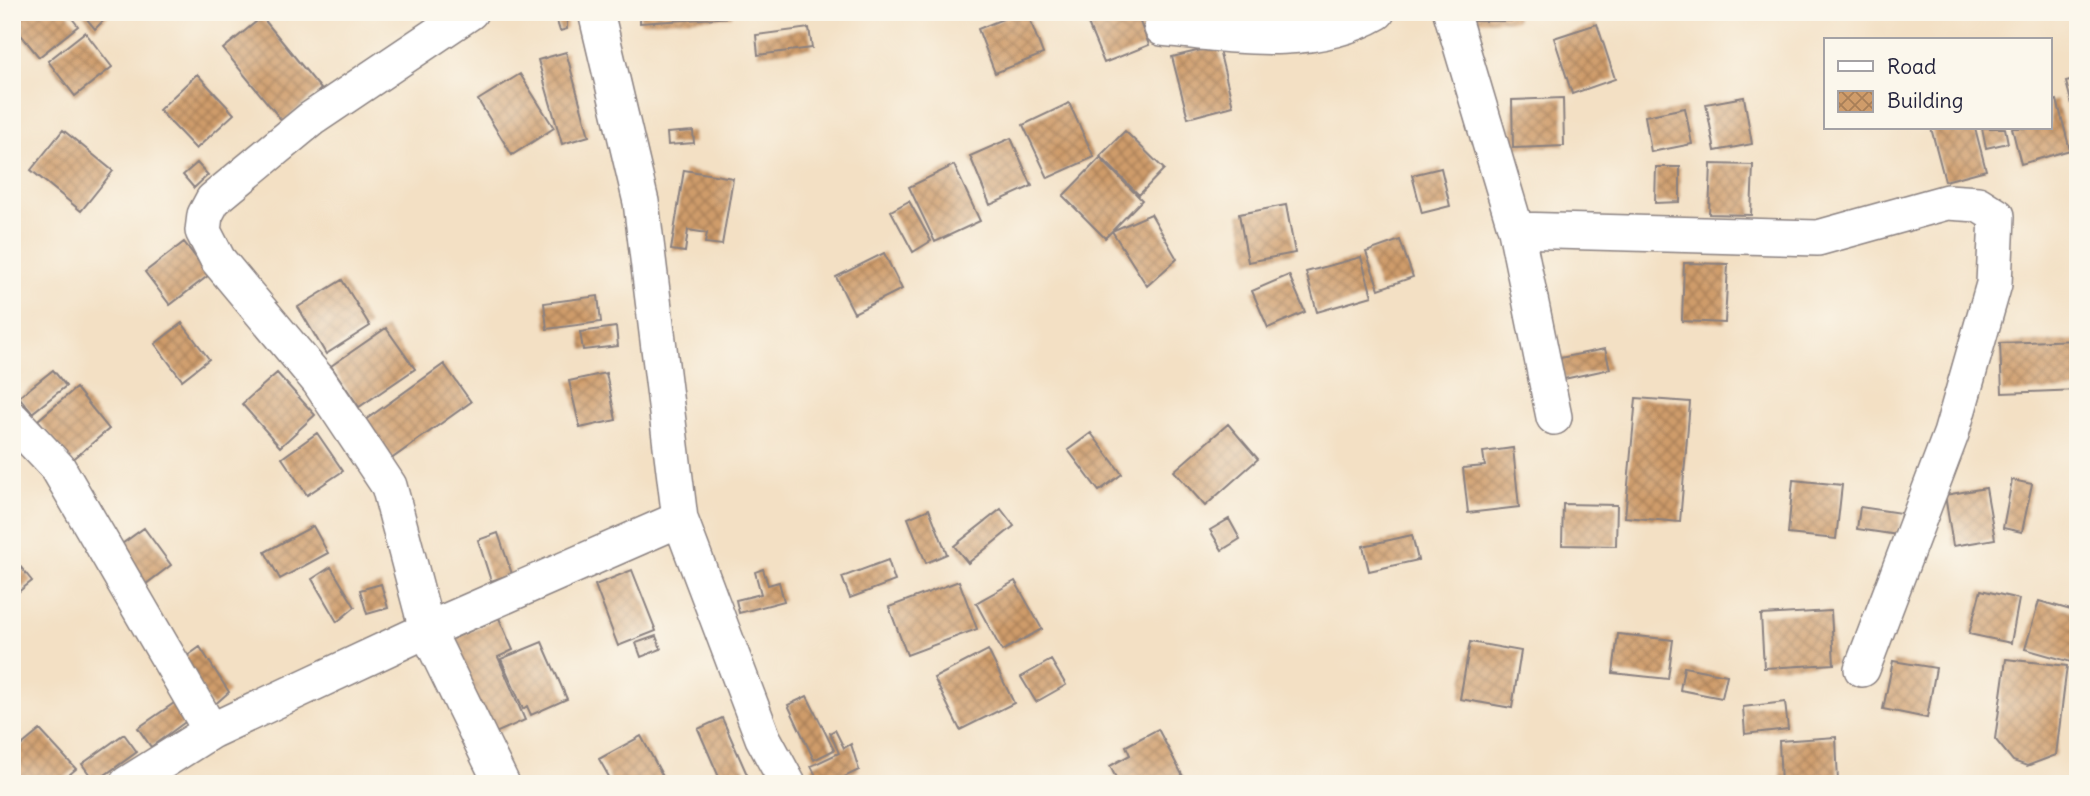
<svg xmlns="http://www.w3.org/2000/svg" width="2090" height="796" font-family="Delius,sans-serif">
	<defs>
		<pattern id="building-cross-hatch" width="8" height="8" patternUnits="userSpaceOnUse" patternTransform="scale(1.75)"><rect width="8" height="8" fill="#cf9c6a"/><path d="M0 0l8 8M0 8l8-8" fill="none" stroke="#a87f58"/></pattern>
	</defs>
	<rect width="100%" height="100%" fill="#fbf7ec"/>
	<filter id="ink" filterUnits="userSpaceOnUse"><feTurbulence type="fractalNoise" baseFrequency=".0143" numOctaves="2"/><feDisplacementMap in="SourceGraphic" scale="14" xChannelSelector="R" yChannelSelector="G"/><feConvolveMatrix kernelMatrix="1 2 1 2 8 2 1 2 1" color-interpolation-filters="sRGB"/></filter>
	<filter id="wash" filterUnits="userSpaceOnUse"><feTurbulence type="fractalNoise" baseFrequency=".00686" numOctaves="4" result="noise"/><feDisplacementMap in="SourceGraphic" scale="28" xChannelSelector="R" yChannelSelector="G"/><feGaussianBlur stdDeviation="1.57" result="paint"/><feColorMatrix in="noise" values="0 0 0 0 0 0 0 0 0 0 0 0 0 0 0 0 0 1.4 0 .05"/><feComposite in="paint" operator="in"/></filter>
	<g filter="url(#wash)">
		<rect width="100%" height="100%" fill="#f3e0c4"/>
		<g id="blocks">
			<path fill="url(#building-cross-hatch)" d="M25,12H67L78,26L39,57L12,24Z
				M81,12H112L95,29Z
				M554,12H573L575,19L567,20V29L560,31Z
				M640,12H732V17L640,23Z
				M1020,12H1027L1043,54L995,73L978,29Z
				M1083,12H1136L1149,45L1104,63Z
				M1170,12H1278L1277,24Z
				M1469,12H1517V21H1469Z
				M262,17L321,89L283,122L223,49Z
				M1597,24L1615,79L1572,94L1554,38Z
				M809,28L812,48L758,55L756,35Z
				M85,32L112,67L75,96L48,61Z
				M1218,46L1233,106L1188,118L1172,57Z
				M566,52L589,136L562,144L538,60Z
				M197,74L234,114L196,149L159,110Z
				M520,74L554,128L512,155L478,100Z
				M2078,79V124H2077L2066,82Z
				M1744,97L1752,144L1715,151L1706,104Z
				M1563,98L1564,146L1513,148L1512,100Z
				M2057,100L2070,150L2021,164L2012,128H2050V102Z
				M1069,103L1094,157L1048,178L1023,125Z
				M1685,108L1692,144L1651,152L1645,116Z
				M1931,128H1975L1986,170L1945,181Z
				M1982,128H2005L2008,143L1986,148Z
				M63,130L113,171L81,211L31,170Z
				M693,131L694,143L668,145L667,133Z
				M1125,131L1164,169L1139,195L1100,156Z
				M1011,138L1032,186L990,205L970,156Z
				M1100,158L1142,200L1112,231L1151,214L1177,259L1147,286L1112,231L1105,238L1063,196Z
				M197,163L208,175L194,188L183,175Z
				M1711,164L1753,165L1751,215L1709,214Z
				M954,165L980,221L935,242L909,187Z
				M1656,167H1680V202L1655,203Z
				M1441,168L1450,206L1422,213L1412,175Z
				M684,170L733,178L722,245L705,243L707,233L688,230L685,252L671,250Z
				M909,201L931,241L913,252L891,211Z
				M1286,205L1295,253L1248,262L1239,214Z
				M1400,240L1413,277L1379,289L1366,252Z
				M184,242L209,275L170,305L145,272Z
				M884,253L902,289L854,313L836,277Z
				M1361,257L1372,296L1317,312L1306,272Z
				M1684,263L1728,264L1725,323L1682,321Z
				M1289,275L1305,312L1268,328L1252,291Z
				M342,280L370,326L326,354L298,307Z
				M598,296L601,322L547,329L544,303Z
				M182,323L209,359L182,380L155,344Z
				M616,327L618,346L583,350L580,332Z
				M386,328L415,369L359,407L331,366Z
				M2078,340V390L2002,393L2000,343Z
				M1605,349L1610,369L1564,379L1560,358Z
				M444,364L471,402L387,462L361,423Z
				M53,370L66,386L32,413L19,397Z
				M277,373L315,415L280,447L242,404Z
				M606,373L616,420L580,428L569,381Z
				M76,388L109,429L71,461L38,420Z
				M1636,398L1690,402L1680,522L1625,517Z
				M1228,424L1258,459L1205,506L1174,471Z
				M317,433L343,471L307,495L282,458Z
				M1091,433L1122,474L1099,491L1068,450Z
				M1513,448L1519,507L1468,513L1463,468L1485,466L1483,452Z
				M1793,480L1842,485L1836,539L1788,534Z
				M2012,480L2032,484L2022,532L2003,528Z
				M1986,488L1995,539L1953,546L1945,495Z
				M1563,504L1617,505L1616,546L1562,545Z
				M1860,507L1901,513L1898,535L1857,529Z
				M929,509L947,554L926,563L908,518Z
				M1001,509L1014,526L968,563L954,546Z
				M1229,519L1240,539L1222,550L1210,530Z
				M313,526L328,553L280,579L265,552Z
				M144,528L171,565L142,587L115,549Z
				M498,533L512,574L491,581L478,540Z
				M1412,535L1418,560L1369,571L1363,546Z
				M12,556L32,581L12,597Z
				M888,560L895,581L850,598L842,577Z
				M331,567L355,607L337,622L312,579Z
				M763,569L768,585L779,582L784,601L739,613L736,600L761,594L755,572Z
				M632,570L656,631L618,646L595,585Z
				M959,581L977,629L907,655L889,607Z
				M1015,581L1042,629L1002,651L976,603Z
				M381,584L388,608L367,614L360,590Z
				M1981,590L2019,599L2011,643L1969,634Z
				M2039,601L2078,612V664L2025,649Z
				M1831,611L1834,664L1764,668L1761,615Z
				M499,618L513,650L498,657L525,720L484,738L443,643Z
				M1618,634L1673,640L1668,679L1613,673Z
				M656,636L661,649L641,657L636,643Z
				M542,642L567,699L531,715L527,706L523,709L501,659Z
				M1470,642L1521,651L1512,708L1460,699Z
				M200,647L229,692L212,707L183,659Z
				M988,650L1014,703L960,730L934,678Z
				M2006,659L2067,666L2056,755L2027,766L2013,761L1995,739Z
				M1051,660L1066,685L1036,702L1021,677Z
				M1893,661L1936,668L1927,718L1883,709Z
				M1684,667L1727,675L1722,698L1680,690Z
				M807,696L834,750L814,760L788,705Z
				M180,699L192,717L151,747L138,728Z
				M1785,702L1788,729L1745,734L1743,707Z
				M722,718L749,779L738,784H722L698,729Z
				M1158,729L1187,784H1119L1110,766L1130,755L1126,746Z
				M40,730L76,769L58,784H22L12,773V753Z
				M835,730L844,748L851,744L859,770L830,784H820L811,766L839,753L830,733Z
				M124,734L137,752L95,782L82,764Z
				M641,736L667,784H613L599,759Z
				M1836,737L1838,783L1781,784L1779,741Z"/>
		</g>
	</g>
	<g filter="url(#ink)">
		<use href="#blocks" fill-opacity="0" stroke="#8a8180" stroke-width="2"/>
		<g fill="none" stroke-linecap="round" stroke-linejoin="round">
			<g stroke="#8a8180" stroke-width="38">
				<path id="minor" d="M470,12L311,119L213,200L205,215L203,231L218,260L319,381L389,486L427,630L502,784
					M596,12L641,202L680,519L763,738L788,784
					M1451,12L1516,230L1554,417
					M1162,28C1232,35 1313,49 1377,12
					M1516,230L1818,238L1947,202L1978,204L1997,216L1994,284L1951,434L1862,669
					M12,419L58,468L211,731
					M127,784L211,731L427,630L680,519"/>
			</g>
			<use href="#minor" stroke="#fff" stroke-width="35"/>
		</g>
	</g>
	<rect width="2090" height="796" fill="none" stroke="#fbf7ec" stroke-width="42"/>
	<rect x="1824" y="38" width="228" height="91" fill="#fbf7ec" stroke="#a4a2a5" stroke-width="2"/>
	<rect x="1838" y="61" width="35" height="10" fill="#ffffff" stroke="#a4a2a5" stroke-width="2"/>
	<text x="1887" y="74" font-size="21" fill="#22223b">Road</text>
	<rect x="1838" y="91" width="35" height="21" fill="url(#building-cross-hatch)" stroke="#a4a2a5" stroke-width="2"/>
	<text x="1887" y="108" font-size="21" fill="#22223b">Building</text>
</svg>
